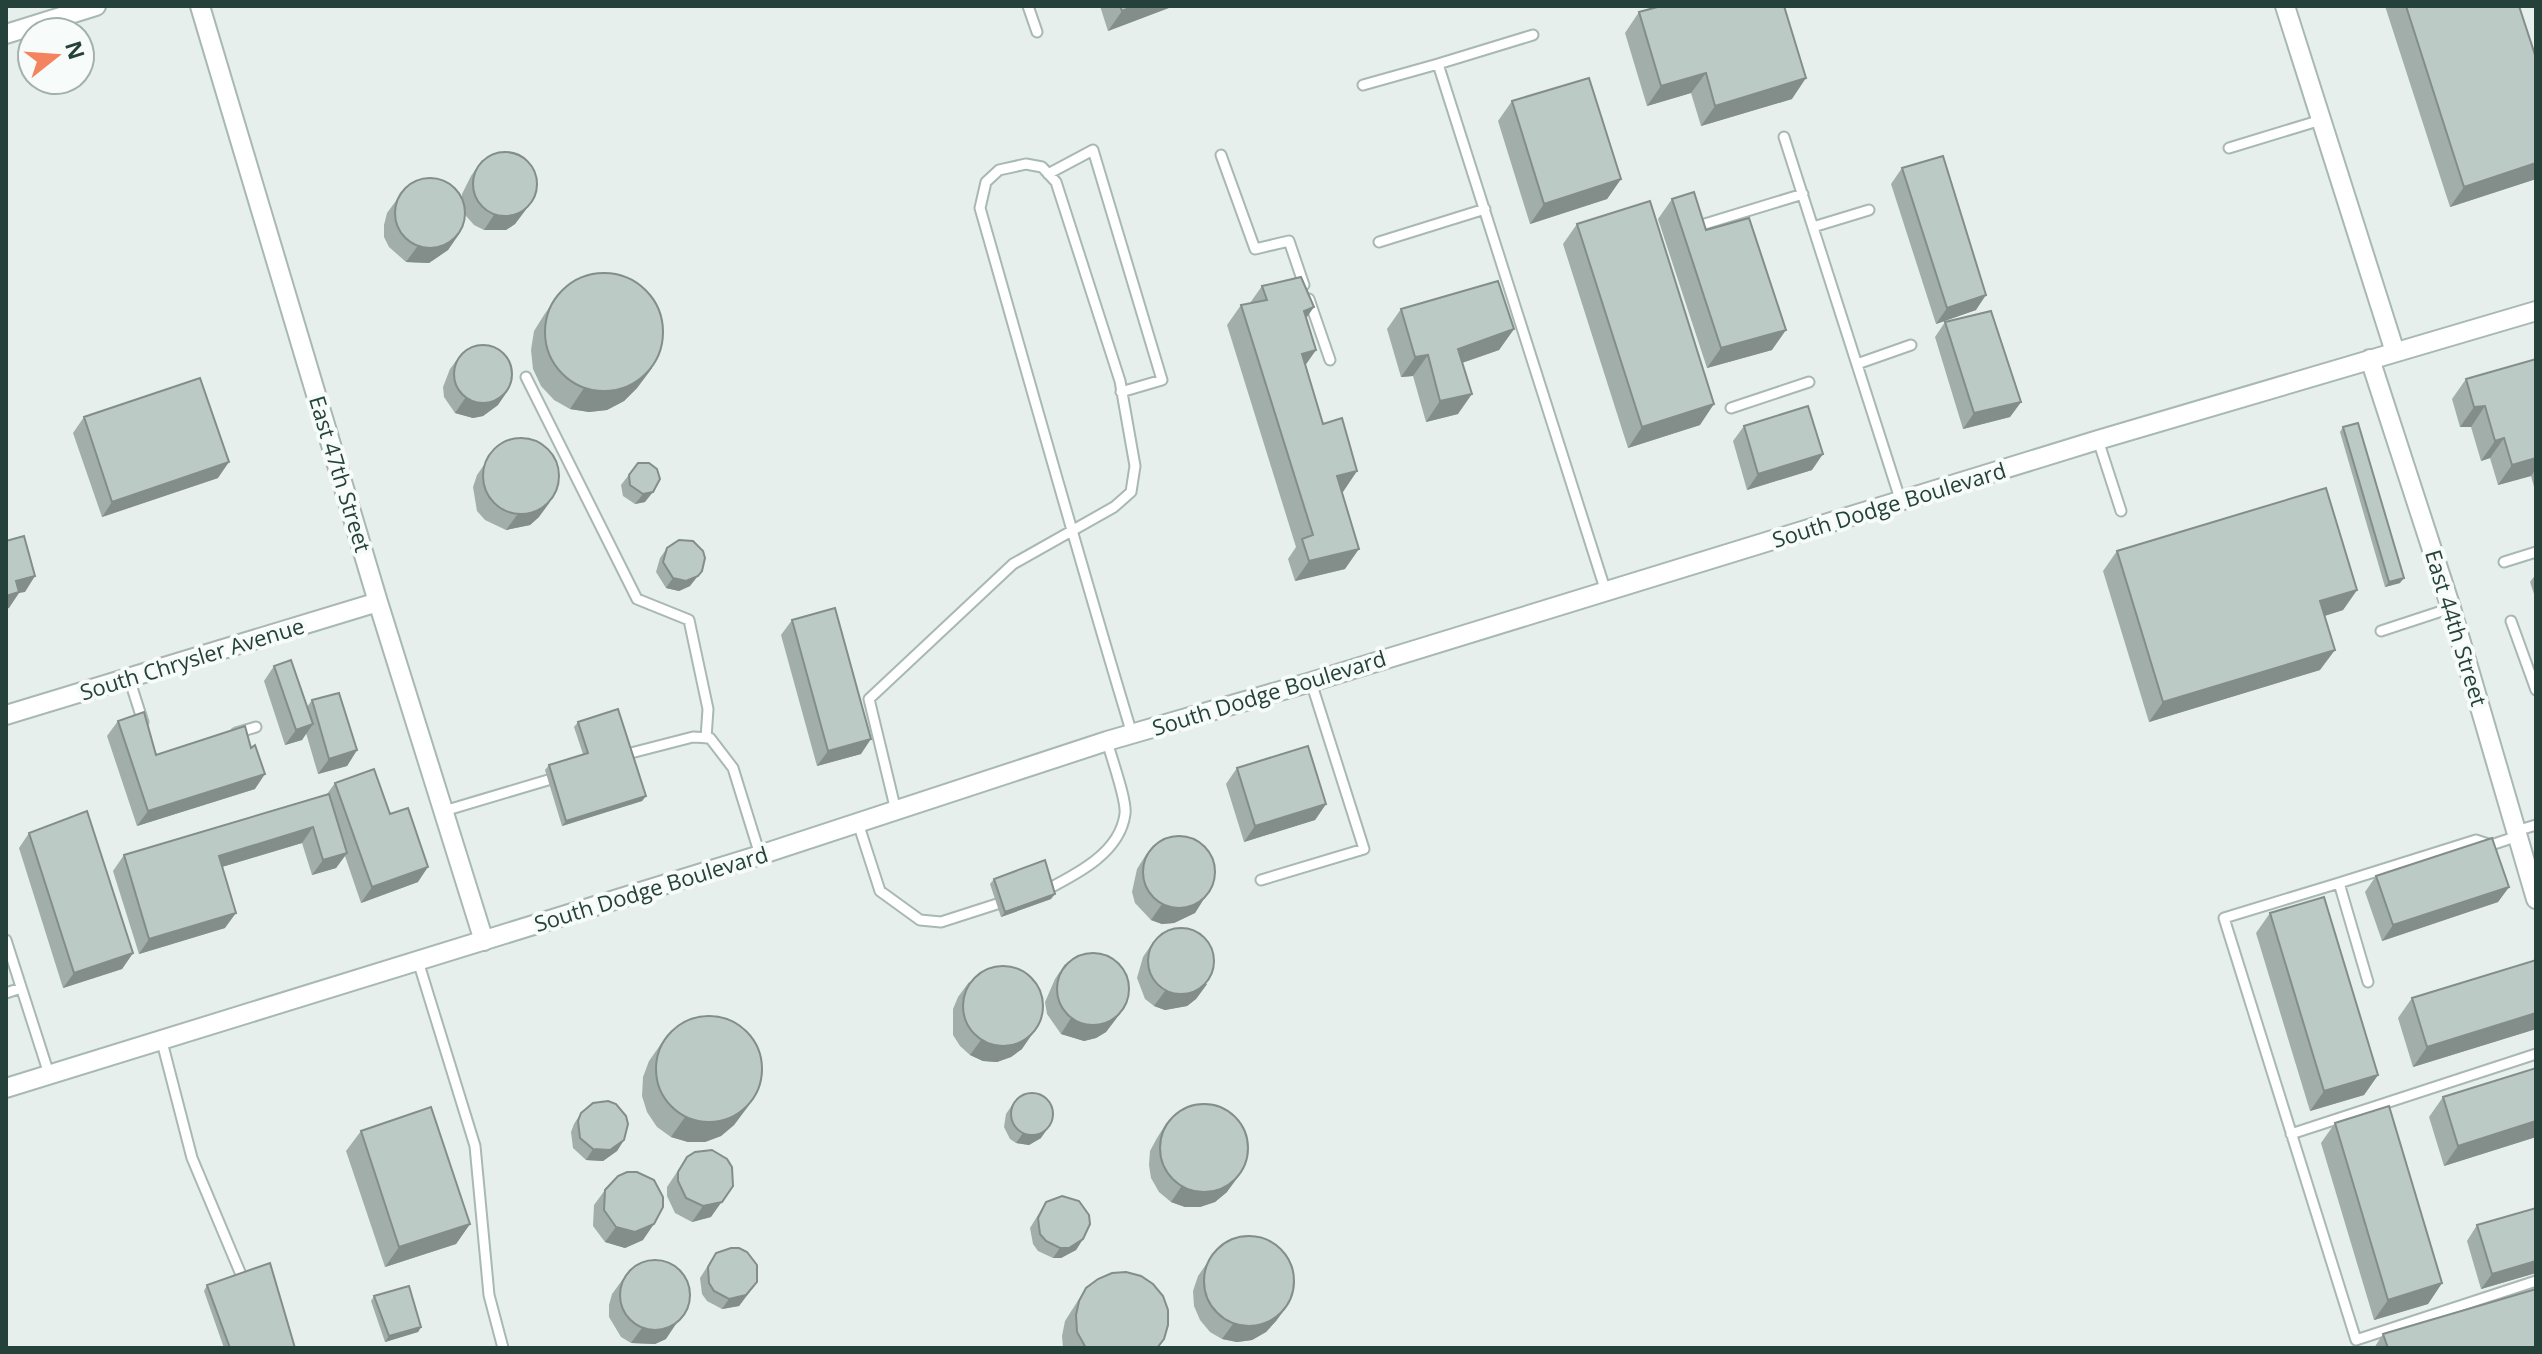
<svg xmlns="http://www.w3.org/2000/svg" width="2542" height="1354" font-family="'Open Sans',sans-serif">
	<rect width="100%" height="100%" fill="#e6efeb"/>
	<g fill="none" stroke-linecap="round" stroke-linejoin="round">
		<g stroke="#a8b8b2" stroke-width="13">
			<path id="service" d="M1028,6L1037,32
				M1533,35L1438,64L1606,592
				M1363,85L1438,64
				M1784,137L1901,502
				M2229,148L2321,120
				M1221,155L1255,249L1289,241L1304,285
				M1048,174L1093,150L1162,380L1121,392
				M1695,227L1803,194
				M1813,227L1869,210
				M1379,242L1485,209
				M1309,299L1330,360
				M1857,364L1911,345
				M526,377L637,599L689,620L708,709L706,738
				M1731,408L1809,382
				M2098,440L2121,511
				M2504,562L2536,552
				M2511,621L2536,690
				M2381,631L2451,608
				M129,678L143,722
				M236,733L256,727
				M627,754L693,737L710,738L733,768L760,855
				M444,811L548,780
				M896,811L869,699L1013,564L1114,507L1131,492L1135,466L1120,381L1056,182L1042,167L1026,164L999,170L986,182L980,208C1030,383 1079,559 1132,734
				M858,823L880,891L920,920L941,922L997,904
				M2516,831L2536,825
				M1261,880L1364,849L1311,682
				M2339,883L2476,840L2491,845L2518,836
				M1048,889C1079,873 1120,852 1125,814C1127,800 1111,757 1107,741
				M6,940L49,1074
				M418,961L475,1146L489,1295L503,1348
				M2368,982L2339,883L2224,918L2356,1340L2536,1281
				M6,993L21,988
				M162,1042L192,1158L242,1277
				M2291,1134L2536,1054"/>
		</g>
		<g stroke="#a8b8b2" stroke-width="22">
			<path id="minor" d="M200,6L378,602L484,941
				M2285,6L2395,352
				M6,34L96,6
				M2370,359L2451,608L2536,899
				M6,715L378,602
				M6,1088L760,855L1107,741L1311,682L2098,440L2536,311"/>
		</g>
		<use href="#service" stroke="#fff" stroke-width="9"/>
		<use href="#minor" stroke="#fff" stroke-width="18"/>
	</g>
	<path fill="#a1aea9" d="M1100,6H1174L1108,31Z
		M2385,6H2519L2536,179L2450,207Z
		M1639,12L1792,99L1701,126L1691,93L1647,106L1625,33Z
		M1512,101L1621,179L1607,199L1530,224L1498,121Z
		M482,160L533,200L515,224L506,230H484L474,225L466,216L463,208L459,234L448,250L429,263L406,262L389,247L384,237V225L387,213L398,198L462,199V194L471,176Z
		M1902,168L1976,310L1936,324L1891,184Z
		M1672,199L1706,230L1772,350L1707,368L1658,219Z
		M1577,224L1700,425L1628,448L1563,244Z
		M1262,286L1306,319L1316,350L1305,365L1323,424L1357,471L1342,492L1345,569L1295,581L1288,559L1296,547L1227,325L1241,305L1250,303Z
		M558,295L652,368L637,388L624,401L607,410L589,412L570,409L554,400L541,386L533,369L531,350L534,331L544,315Z
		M1401,309L1514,329L1499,350L1462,363L1458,414L1426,422L1413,376L1401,377L1387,329Z
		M1945,322L2021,402L2010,417L1963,429L1935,337Z
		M461,354L498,405L483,416L473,418L455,413L444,397L443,387L450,369Z
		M2536,359V494L2531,476L2498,485L2490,458L2481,461L2471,427H2460L2452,399L2466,379Z
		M84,417L218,478L102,517L73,433Z
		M1744,426L1812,470L1747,490L1733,441Z
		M2343,427L2400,583L2385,587L2340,432Z
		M495,449L539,517L530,525L506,530L485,520L477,511L473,487L477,475Z
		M638,463L645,502L635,504L623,496L621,485Z
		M667,548L690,586L679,591L666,588L656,572L660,558Z
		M2117,551L2357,590L2343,610L2324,616L2320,670L2149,722L2103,571Z
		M2536,574V600L2530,582Z
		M792,620L861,754L817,766L781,635Z
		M274,666L307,707L312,700L357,750L347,766L318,774L306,733L302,740L285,745L264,681Z
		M118,721L156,755L255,789L137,826L107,736Z
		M578,722L646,796L642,801L562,826L545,770L549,765L583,754L574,727Z
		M1237,768L1326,804L1315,820L1244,842L1226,784Z
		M335,783L390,814L418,882L361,903L345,856L336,868L312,875L302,843L222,867L225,928L139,954L113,871L124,855L327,794Z
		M29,833L133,953L122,969L63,988L19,848Z
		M1147,853L1205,897L1195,913L1174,923L1162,924L1151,920L1135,903L1132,892L1137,869Z
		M2376,876L2509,887L2498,902L2382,941L2365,892Z
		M994,879L1051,899L1001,917L990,884Z
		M2270,913L2378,1075L2364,1095L2310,1111L2256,933Z
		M1153,942L1207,984L1196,999L1187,1006L1165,1010L1154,1006L1145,999L1137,978L1143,957Z
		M1065,964L1125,1007L1106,1032L1096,1038L1084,1041L1061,1034L1047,1014L1045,1002L1055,979Z
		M969,982L1022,1049L1011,1057L997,1062L983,1061L970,1055L960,1046L953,1035V1009L958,997Z
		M2412,998L2536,1013V1029L2413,1067L2398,1018Z
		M663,1041L749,1105L734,1125L721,1136L705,1142H688L671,1137L657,1127L647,1112L642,1096L643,1077L649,1061Z
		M2536,1068V1137L2444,1166L2429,1117L2443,1097Z
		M1017,1098L1041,1138L1029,1145L1016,1143L1010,1139L1004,1127L1006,1114Z
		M581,1113L624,1140L617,1151L603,1161L586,1160L573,1148L571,1132L574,1124Z
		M1167,1122L1227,1192L1215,1202L1200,1207H1185L1171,1202L1159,1192L1151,1178L1149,1165L1150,1151L1157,1138Z
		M2335,1123L2442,1283L2428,1304L2374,1320L2321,1143Z
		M361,1131L470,1224L456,1244L385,1267L346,1151Z
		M687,1157L711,1217L692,1222L675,1213L667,1196V1187Z
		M605,1190L643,1240L625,1248L605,1242L593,1226L594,1205Z
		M1046,1202L1083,1239L1076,1250L1061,1258H1053L1038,1251L1033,1244L1030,1228Z
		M2477,1225L2536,1273L2481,1289L2467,1241Z
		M1217,1249L1287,1306L1276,1321L1266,1332L1252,1340L1237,1342L1222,1339L1210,1332L1200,1320L1194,1306L1193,1291L1198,1276Z
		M716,1253L757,1282L739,1306L722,1309L707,1301L702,1294L700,1278Z
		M623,1279L666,1339L655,1344L631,1343L621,1337L609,1317V1305L612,1294Z
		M207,1285L295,1348H224L204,1291Z
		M1086,1288L1157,1348H1063L1062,1336L1065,1321Z
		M374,1296L421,1327L418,1332L385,1342L371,1301Z
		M2383,1334L2536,1348H2374Z"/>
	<path fill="#838d89" d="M1134,6H1174L1108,31L1122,11Z
		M1706,73L1691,93L1647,106L1661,86Z
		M1806,78L1792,99L1701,126L1715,106Z
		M2536,163V179L2450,207L2464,187Z
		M1621,179L1607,199L1530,224L1544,204Z
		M533,200L515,224L506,230H484L494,215Z
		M459,234L448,250L429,263L406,262L417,247Z
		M1986,295L1976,310L1936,324L1947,308Z
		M1314,307L1300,327L1304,311Z
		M1514,329L1499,350L1444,369L1458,349Z
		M1786,330L1772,350L1707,368L1721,348Z
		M1316,350L1302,370V354Z
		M1428,355L1413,376L1401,377L1415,357Z
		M652,368L637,388L624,401L607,410L589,412L570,409L584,388Z
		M509,389L498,405L483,416L473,418L455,413L466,397Z
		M1472,394L1458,414L1426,422L1440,401Z
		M2021,402L2010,417L1963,429L1974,413Z
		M1714,404L1700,425L1628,448L1642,427Z
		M2485,406L2471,427H2460L2474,407Z
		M2504,438L2490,458L2481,461L2495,441Z
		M1823,454L1812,470L1747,490L1758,474Z
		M2536,458V469L2531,476L2498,485L2512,465Z
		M229,462L218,478L102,517L112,502Z
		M1357,471L1343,492L1323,496L1337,476Z
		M653,492L645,502L635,504L643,494Z
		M550,502L539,517L530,525L506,530L517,515Z
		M1359,549L1345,569L1295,581L1309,561Z
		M702,571L690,586L679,591L666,588L673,578Z
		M35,576L25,592L19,593L9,608L6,609V596L16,581Z
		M2404,578L2400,583L2385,587L2389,582Z
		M2357,590L2343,610L2306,622L2320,601Z
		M2335,650L2320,670L2149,722L2163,702Z
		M313,724L302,740L285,745L296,730Z
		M871,739L861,754L817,766L828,751Z
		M357,750L347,766L318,774L329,759Z
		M265,774L255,789L137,826L148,811Z
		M646,796L642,801L562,826L566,821Z
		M1326,804L1315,820L1244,842L1255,826Z
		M313,827L302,843L208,871L219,856Z
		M347,853L336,868L312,875L323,860Z
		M428,867L418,882L361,903L372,887Z
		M2509,887L2498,902L2382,941L2393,925Z
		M1055,894L1051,899L1001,917L1005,912Z
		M1205,897L1195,913L1174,923L1162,924L1151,920L1162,904Z
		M236,913L225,928L139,954L149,939Z
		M133,953L122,969L63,988L74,973Z
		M1207,984L1196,999L1187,1006L1165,1010L1154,1006L1165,991Z
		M1125,1007L1106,1032L1096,1038L1084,1041L1061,1034L1071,1018Z
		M2536,1013V1029L2413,1067L2427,1047Z
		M1033,1033L1022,1049L1011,1057L997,1062L983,1061L970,1055L981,1040Z
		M2378,1075L2364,1095L2310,1111L2324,1091Z
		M749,1105L734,1125L721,1136L705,1142H688L671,1137L685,1117Z
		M2536,1121V1137L2444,1166L2458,1146Z
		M1048,1128L1041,1138L1029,1145L1016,1143L1023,1133Z
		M624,1140L617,1151L603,1161L586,1160L593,1149Z
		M1238,1177L1227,1192L1215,1202L1200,1207H1185L1171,1202L1181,1187Z
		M733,1186L711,1217L692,1222L703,1206Z
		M470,1224L456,1244L385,1267L399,1247Z
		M654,1224L643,1240L625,1248L605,1242L616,1227Z
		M1083,1239L1076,1250L1061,1258H1053L1060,1248Z
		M2536,1261V1273L2481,1289L2492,1274Z
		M757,1282L739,1306L722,1309L729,1299Z
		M2442,1283L2428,1304L2374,1320L2388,1300Z
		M1287,1306L1276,1321L1266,1332L1252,1340L1237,1342L1222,1339L1233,1324Z
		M676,1324L666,1339L655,1344L631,1343L642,1328Z
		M421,1327L418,1332L385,1342L389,1336Z"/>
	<path fill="#bbcac4" stroke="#838d89" stroke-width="2" d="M1120,6H1134L1122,11Z
		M1661,6H1784L1806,78L1715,106L1706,73L1661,86L1639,12Z
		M2406,6H2519L2536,58V163L2464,187Z
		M1589,78L1621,179L1544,204L1512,101Z
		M473 184a32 32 0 1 1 64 0a32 32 0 1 1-64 0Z
		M1943,156L1986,295L1947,308L1902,168Z
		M395 213a35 35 0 1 1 70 0a35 35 0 1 1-70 0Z
		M1694,192L1706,230L1749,218L1786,330L1721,348L1672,199Z
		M1650,201L1714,404L1642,427L1577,224Z
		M545 332a59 59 0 1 1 118 0a59 59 0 1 1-118 0Z
		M1301,277L1314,307L1304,311L1316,350L1302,354L1323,424L1342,418L1357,471L1337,476L1359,549L1309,561L1302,539L1313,535L1241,305L1267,300L1262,286Z
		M1498,281L1514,329L1458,349L1472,394L1440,401L1428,355L1415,357L1401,309Z
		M1991,311L2021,402L1974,413L1945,322Z
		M454 374a29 29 0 1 1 58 0a29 29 0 1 1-58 0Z
		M2536,359V458L2512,465L2504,438L2495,441L2485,406L2474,407L2466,379Z
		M200,378L229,462L112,502L84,417Z
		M1808,406L1823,454L1758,474L1744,426Z
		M2358,423L2404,578L2389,582L2343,427Z
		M483 476a38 38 0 1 1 76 0a38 38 0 1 1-76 0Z
		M638,463H649L657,469L660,479L653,492L643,494L630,485L629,475Z
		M2326,488L2357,590L2320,601L2335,650L2163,702L2117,551Z
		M24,536L35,576L16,581L19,592L6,596V541Z
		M679,540L693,541L703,551L705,558L702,571L698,576L686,581L673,578L663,562L667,548Z
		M835,608L871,739L828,751L792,620Z
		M291,660L313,724L296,730L274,666Z
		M339,693L357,750L329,759L312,700Z
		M618,709L646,796L566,821L549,765L588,753L578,722Z
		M144,712L156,755L245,726L251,748L255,745L265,774L148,811L118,721Z
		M1308,746L1326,804L1255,826L1237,768Z
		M374,769L390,814L408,808L428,867L372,887L335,783Z
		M329,794L347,853L323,860L313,827L219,856L236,913L149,939L124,855Z
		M87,811L133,953L74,973L29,833Z
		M1143 872a36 36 0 1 1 72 0a36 36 0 1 1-72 0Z
		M2492,838L2509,887L2393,925L2376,876Z
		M1045,860L1055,894L1005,912L994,879Z
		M2324,897L2378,1075L2324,1091L2270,913Z
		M1148 961a33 33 0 1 1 66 0a33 33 0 1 1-66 0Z
		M1057 989a36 36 0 1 1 72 0a36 36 0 1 1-72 0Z
		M2536,960V1013L2427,1047L2412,998Z
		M963 1006a40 40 0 1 1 80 0a40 40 0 1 1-80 0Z
		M656 1069a53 53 0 1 1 106 0a53 53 0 1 1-106 0Z
		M2536,1068V1121L2458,1146L2443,1097Z
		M1011 1114a21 21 0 1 1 42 0a21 21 0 1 1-42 0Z
		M608,1101L616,1104L626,1116L628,1124L624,1140L610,1150L593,1149L580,1138L578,1121L581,1113L593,1103Z
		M1160 1148a44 44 0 1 1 88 0a44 44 0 1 1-88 0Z
		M2389,1106L2442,1283L2388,1300L2335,1123Z
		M431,1107L470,1224L399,1247L361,1131Z
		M712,1150L727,1159L732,1167L733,1186L722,1202L703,1206L686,1198L678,1181V1172L687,1157L695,1152Z
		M627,1172H637L654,1180L663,1197V1207L654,1224L635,1232L616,1227L604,1210L605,1190L618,1176Z
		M1062,1196L1079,1201L1089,1215L1090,1224L1083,1239L1069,1248H1060L1046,1241L1040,1234L1038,1218L1046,1202Z
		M2536,1208V1261L2492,1274L2477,1225Z
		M1204 1281a45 45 0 1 1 90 0a45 45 0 1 1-90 0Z
		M731,1248H739L747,1252L757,1265V1282L746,1295L729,1299L714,1291L709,1283L708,1267L716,1253Z
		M620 1295a35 35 0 1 1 70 0a35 35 0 1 1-70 0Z
		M270,1263L295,1348H230L207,1285Z
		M1126,1272L1141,1276L1153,1284L1163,1296L1168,1310V1325L1164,1339L1157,1348H1086L1077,1332L1076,1315L1079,1301L1086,1288L1098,1279L1112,1273Z
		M409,1286L421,1327L389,1336L374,1296Z
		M2536,1289V1348H2388L2383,1334Z"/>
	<g text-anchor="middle" stroke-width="8" stroke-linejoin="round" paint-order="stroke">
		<g font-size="22" fill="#24423a" stroke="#f7fbf9">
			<text transform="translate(340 474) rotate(73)" y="8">East 47th Street</text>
			<text transform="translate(1889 505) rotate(-17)" y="8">South Dodge Boulevard</text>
			<text transform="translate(2456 628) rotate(73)" y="8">East 44th Street</text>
			<text transform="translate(192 659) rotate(-17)" y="8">South Chrysler Avenue</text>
			<text transform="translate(1269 693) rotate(-17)" y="8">South Dodge Boulevard</text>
			<text transform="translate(651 889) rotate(-17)" y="8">South Dodge Boulevard</text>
		</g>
	</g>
	<rect width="2542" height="1354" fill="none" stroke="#24423a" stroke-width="16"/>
	<g transform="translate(56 56) rotate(73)"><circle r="38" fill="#f7fbf9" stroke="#a3b1ad" stroke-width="2"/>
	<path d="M0-6L14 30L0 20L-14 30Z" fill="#f4845f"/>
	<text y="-12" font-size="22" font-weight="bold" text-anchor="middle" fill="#24423a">N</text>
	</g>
</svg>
